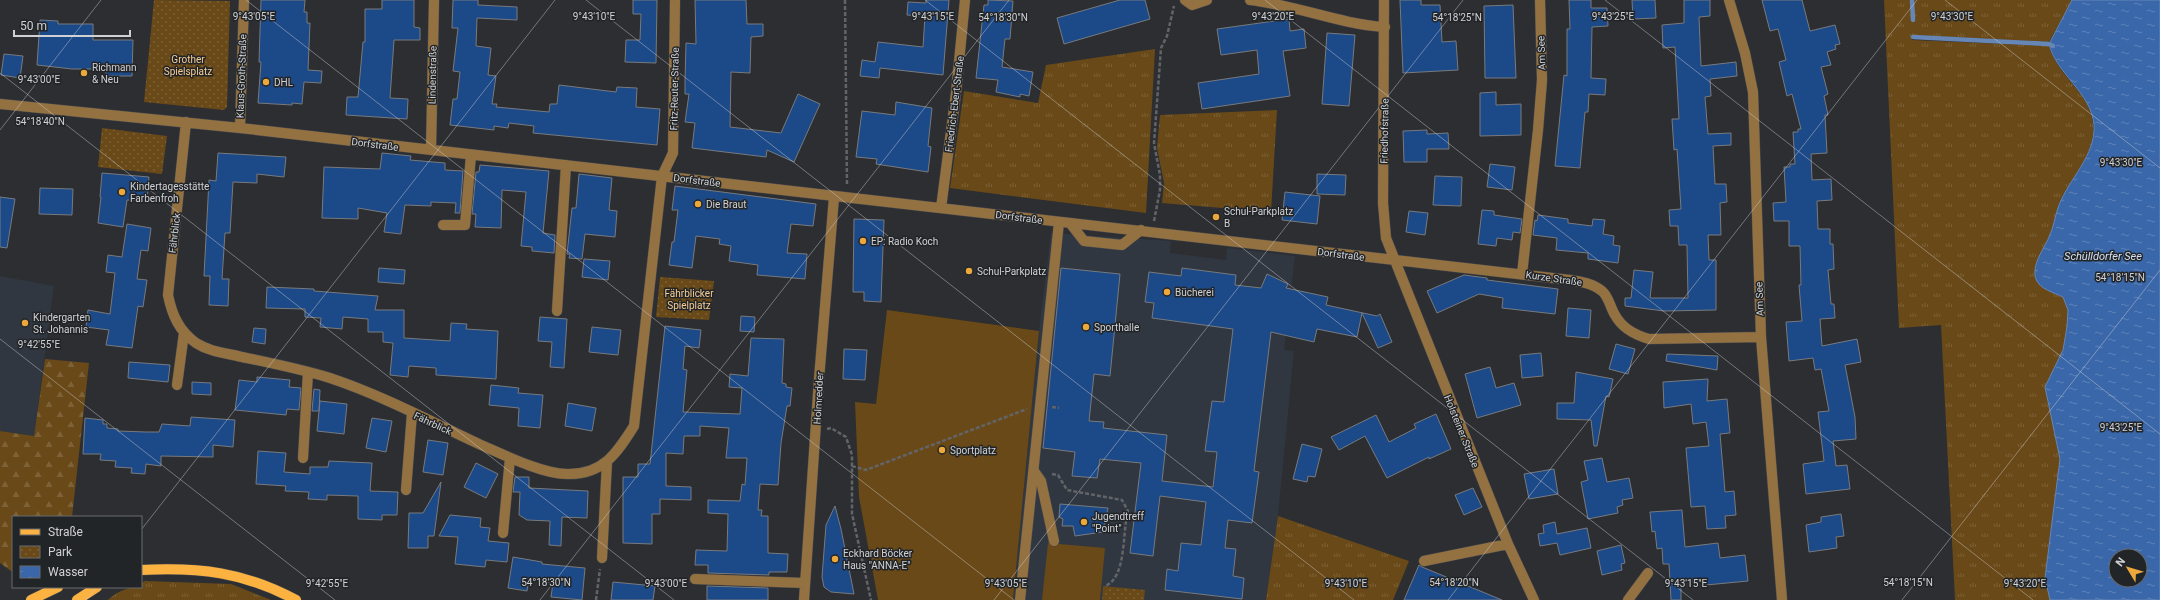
<svg xmlns="http://www.w3.org/2000/svg" width="2160" height="600" font-family="Roboto,sans-serif">
	<defs>
		<pattern id="grass-tufts" width="24" height="20" patternUnits="userSpaceOnUse"><rect width="24" height="20" fill="#694917"/><path d="M3 7l-1-3M5 7V3M7 7l1-3M15 17l-1-3M17 17v-4M19 17l1-3" fill="none" stroke="#7d6238"/></pattern>
		<pattern id="forest-firs" width="22" height="20" patternUnits="userSpaceOnUse"><rect width="22" height="20" fill="#694917"/><path d="M5 1l3.5 6h-7zM16 11l3.5 6h-7z" fill="#7d6238"/></pattern>
		<pattern id="park-dots" width="8" height="8" patternUnits="userSpaceOnUse"><rect width="8" height="8" fill="#694917"/><path d="M2 2h.1M6 6h.1" fill="none" stroke="#7d6238" stroke-width="1.8" stroke-linecap="round"/></pattern>
		<pattern id="water-ripples" width="26" height="14" patternUnits="userSpaceOnUse"><rect width="26" height="14" fill="#3967a9"/><path d="M2 4q2-2 4 0t4 0M15 11q2-2 4 0t4 0" fill="none" stroke="#5e83b8"/></pattern>
	</defs>
	<rect width="100%" height="100%" fill="#2c2e32"/>
	<path fill="#303740" d="M1051,233L1171,241L1170,253L1226,260L1227,248L1295,256L1284,350L1294,351L1278,516L1266,600H1013L1039,331Z
		M0,276L54,286L34,436L0,431Z"/>
	<path fill="url(#grass-tufts)" d="M1884,0H2072L2049,42L1911,35L1912,40L2049,46C2057,76 2090,92 2093,124C2097,154 2069,179 2059,204C2055,215 2054,226 2049,237C2044,249 2032,265 2036,279C2039,289 2055,293 2063,297L2068,310L2067,327L2063,350L2045,387L2060,459L2045,578L2050,600H1955L1941,325L1899,328Z
		M1155,49L1146,213L950,188L964,91L1038,103L1046,65Z
		M1277,110L1271,212L1162,203L1164,183L1157,148L1160,115Z
		M1278,516L1409,561L1393,600H1266Z
		M145,581L231,584L271,600H108C117,591 128,587 141,587V583Z"/>
	<path fill="url(#forest-firs)" d="M45,359L89,363L72,517H13V571H11L0,563V431L34,436Z"/>
	<path fill="url(#park-dots)" d="M154,0L230,1L227,107L224,110L144,102Z
		M102,128L167,136L162,174L98,167Z
		M660,277L714,281L709,320L656,317Z
		M1103,586L1145,590L1144,600H1102Z"/>
	<path fill="#694917" d="M887,310L1039,331L1013,600H878L859,497L855,402L876,404Z
		M1048,543L1105,548L1100,600H1042Z"/>
	<path fill="url(#water-ripples)" stroke="#6687b6" fill-rule="evenodd" d="M2072,0H2160V600H2050L2045,578L2060,459L2045,387L2063,350L2067,327L2068,310L2063,297C2055,293 2039,289 2036,279C2031,265 2044,249 2049,237C2054,227 2055,215 2059,205C2069,179 2096,155 2094,125C2091,92 2056,74 2049,44ZM2116,556H2140V580H2116Z"/>
	<g fill="none" stroke-linecap="round" stroke-linejoin="round">
		<path stroke="#6687b6" stroke-width="4.5" d="M1912,0L1913,20
			M1913,37L2049,44L2053,46"/>
	</g>
	<path fill="#1c4988" stroke="#777a7e" d="M261,0H305L304,12H307V23H310L308,70L322,71L321,83L304,82L302,104L292,103V105L258,103L261,62H259Z
		M382,0H414V27L420,28V40H394L390,98L408,99L407,119L346,115L347,97H358L363,42H365V9H382Z
		M453,0H478V5L517,7V20L477,18L476,46L491,48L488,75L496,76L492,104H497L496,107L549,112L550,104H557L559,85L616,92L617,87L637,88L636,107L660,109L657,145L533,133L534,126L509,123L508,128L494,126V130L450,125L453,99H457L460,72L453,71L458,28H452Z
		M633,0H657L656,63L625,62L626,40H640L641,14H633Z
		M695,0H746L747,24H763V36L751,37L750,73L731,72L730,127L781,133L798,94L820,104L794,162L767,150L766,157L692,148L695,123L685,122L689,94H685V81L686,43L696,44Z
		M926,0H949L943,75L880,68L879,78L860,76L862,60L875,62L878,42L923,47L925,16L907,15L908,2L926,3Z
		M988,0L1013,1L1010,39H1005L1002,67L1033,72L1029,96L1020,94V97L996,92L998,80L976,78L984,5H988Z
		M1120,0H1145L1150,19L1064,44L1057,18Z
		M1400,0H1421V5H1440L1442,42L1456,41L1458,70L1403,73Z
		M1569,0H1591V8H1607L1608,26L1592,27L1591,78L1606,79L1605,95L1589,94L1588,112H1585L1580,168L1555,166L1564,75L1567,76V29H1570Z
		M1632,0H1655L1656,18L1633,19Z
		M1684,0H1710V16L1699,17L1701,66L1736,62L1737,76L1710,79L1711,96L1705,97L1708,134L1731,133V145L1713,146L1715,184H1726L1727,202L1720,203L1721,235H1708L1709,260H1716V310L1664,311L1625,306V298H1631L1634,270L1653,272L1650,298H1688L1687,245H1679L1678,226H1670L1669,210L1681,209L1677,149L1674,150L1672,119H1679L1675,47L1663,48L1662,25L1684,23Z
		M1762,0H1802L1810,31L1835,25L1840,44L1835,45L1836,49L1827,52L1831,65L1821,67L1828,94L1824,96L1828,115H1825L1827,153L1811,154L1812,180L1831,179L1832,200L1817,201L1818,229H1830V244H1833L1834,269L1828,270L1831,304H1834L1835,318L1820,319L1822,346L1857,339L1861,362L1845,365L1855,417L1856,439L1833,441L1836,466L1847,465L1850,489L1806,494L1803,464L1824,461L1818,412L1829,411L1821,369L1815,370L1813,358L1789,361L1786,322L1802,321L1799,285H1801L1800,246H1789V221H1774L1773,203L1786,202L1784,167H1790V164H1795L1793,132H1798V129H1801L1792,94L1787,96L1779,62L1786,60L1778,29L1770,31Z
		M1513,5L1516,78H1485L1484,6Z
		M1289,19L1290,31L1304,29L1306,48L1283,51L1290,96L1202,109L1198,83L1259,74L1257,50L1221,55L1217,29Z
		M40,20L58,21V24H93V40H133L132,76H106V69H72L37,65Z
		M1327,33L1355,35L1349,106L1322,104Z
		M4,54L23,56L20,78L1,75Z
		M1496,92V105L1521,104V135L1480,136V93Z
		M896,102L932,108L928,146L931,147L928,172L876,164L877,159L856,157L862,111L895,115Z
		M1427,130V134L1448,133L1449,149H1427V162H1404L1403,131Z
		M218,153L286,157L284,177L257,174V183L233,182L230,233H225L222,279H229L228,306L209,305L210,276H204L209,180L216,181Z
		M382,153L411,156L410,160L445,163V170L463,171L460,213H455L456,203L431,202V206L405,205L401,234L384,232L387,213L358,208V219L322,218L324,167L380,169Z
		M1490,164L1515,167L1512,190L1487,187Z
		M480,165L549,171L543,233L555,235L554,253L532,251V247L521,246L526,192L502,190L501,228L475,227L476,214H472L476,172H479Z
		M102,173L149,177L147,201L127,200L123,227L98,223L101,197H100Z
		M579,174L612,178L609,210L617,211L615,237L585,234L582,259L569,258L570,254H567L572,208H576Z
		M1317,174L1346,175L1345,195L1317,194Z
		M1435,176L1462,177L1461,206L1433,205Z
		M675,186L816,204L813,226L791,224L787,253L807,254L805,279L757,275L758,265L729,261L731,246L719,244L720,239L696,236L692,268L669,265L672,242H674L678,210H672Z
		M40,188L73,189L72,215L39,214Z
		M1285,192L1320,196L1317,224L1282,220Z
		M0,197L15,199L7,248L0,247Z
		M1482,210L1494,211V215L1522,219L1520,233L1513,232L1512,240L1497,238L1496,246L1478,244Z
		M1409,211L1428,213L1425,235L1406,232Z
		M1538,215L1568,219V223L1592,226L1593,219L1605,220L1603,234L1614,236L1613,245L1620,246L1618,263L1588,259V253L1556,250L1557,238L1533,235L1535,220L1537,221Z
		M854,219L884,220L881,302L864,301V292H853Z
		M127,224L151,228L148,251L141,250L137,279L147,280L143,307L138,306L132,348L106,345L109,330L86,327L88,310L110,314L115,273L106,272L108,255L122,257Z
		M584,259L610,261L608,280L582,277Z
		M379,268L405,270L404,284L378,282Z
		M1061,268L1120,274L1110,376L1094,374L1089,421L1104,422L1103,428L1167,435L1162,481L1213,487L1217,452L1205,451L1212,401L1224,402L1233,329L1152,318L1154,303L1145,302L1149,272L1181,276L1182,268L1236,275L1235,285L1261,288L1267,274L1288,284L1286,288L1328,297L1326,305L1377,316L1380,314L1392,342L1378,348L1362,313L1357,337L1317,329L1314,342L1271,332L1254,471L1259,472L1252,523L1228,520L1225,548L1236,549L1233,576L1244,578L1242,599L1165,590L1167,569L1178,571L1181,543L1201,545L1206,502L1160,496L1153,556L1130,553L1141,463L1100,459L1097,478L1072,476L1075,452L1043,448Z
		M1464,275L1487,278V280L1558,289L1555,314L1502,308L1503,298L1479,294L1437,313L1427,291Z
		M267,287L314,289V291L378,296L375,310H404V338L450,341L451,323L467,324L466,329L498,331L496,379L436,375V368L409,366L408,377L390,375L393,343L383,342V332H368V319L343,317L342,329L320,327L321,318L305,317V309L266,308Z
		M1568,308L1591,310L1589,338L1566,336Z
		M741,316L755,317L754,332L740,331Z
		M540,317L567,319L564,368L550,367L552,342L538,341Z
		M665,326L701,330L699,348L685,346L683,369L687,370L683,412L740,414L742,388L729,387L730,374L748,376L751,338L784,339L782,383L786,384V387L792,388L790,406H787L781,443L778,485L760,484L758,510H762L761,516H768V553L788,554L787,572H769V575L708,573V565H695L696,550L727,551L728,514L708,513V500L740,501L742,484L745,485L747,458H726L729,428L700,426V436H684L683,454L666,453V486L691,487V500L660,499V514H652V544L623,543V477H638V464H650Z
		M592,327L621,330L618,355L589,352Z
		M254,328L266,329L265,344L252,342Z
		M1616,344L1635,349L1628,374L1609,369Z
		M844,349L867,350L865,380L843,379Z
		M1541,353L1543,376L1522,378L1520,355Z
		M1667,354L1718,356L1717,370L1666,361Z
		M129,362L170,365L168,382L128,378Z
		M1490,367L1496,388L1514,383L1521,405L1477,418L1465,374Z
		M1576,372L1613,379L1609,397L1606,396L1597,446H1594L1591,420L1557,419V403H1574Z
		M257,377L290,380L289,387L301,388L299,410L287,409L286,415L235,410L239,380L257,382Z
		M1708,379L1707,401L1727,399L1730,433L1720,434L1725,492L1734,491L1736,515L1725,516L1726,528L1707,529L1705,506L1691,507L1686,448L1709,446L1706,422L1693,424L1691,404L1664,408L1663,382Z
		M192,382L211,383V395L192,394Z
		M491,385L519,388L518,393L543,395L540,428L518,426L519,408L489,405Z
		M314,389L320,390L319,411H312Z
		M320,401L347,404L344,434L317,431Z
		M568,403L596,408L592,431L565,426Z
		M1436,414L1451,449L1429,459V457L1387,478L1365,436L1339,450L1331,437L1376,415L1389,442L1416,428L1414,424Z
		M191,417L235,420L233,447L213,445V457L161,456V466L146,464L145,474L131,473L132,468L115,467L116,461L100,460L101,454H83L85,418L103,420V424H107V428L118,429V431L146,432H159L162,424L190,426Z
		M372,418L392,421L386,452L366,448Z
		M428,440L448,443L443,475L423,472Z
		M1302,444L1322,449L1315,477L1308,476L1307,482L1293,479Z
		M258,451L286,453L284,472L310,474V467H328L329,461L372,463L370,491L398,492L397,515H382V520L358,519V496L327,495V500L308,499L309,492L285,491L286,486L256,484Z
		M1602,458L1607,482L1629,478L1633,498L1622,500L1623,505L1617,507L1618,513L1588,519L1581,482L1588,480L1584,461Z
		M476,463L498,474L486,498L464,487Z
		M1554,469L1558,494L1529,499L1524,474Z
		M515,477H529V488L588,491L587,518L562,517L561,546L549,545L550,521L527,520L519,515L520,492H513Z
		M441,482L434,536H428V548H408L409,513H423Z
		M1473,488L1482,507L1464,515L1455,495Z
		M1060,504L1108,508L1103,532L1075,536L1073,526H1062L1063,519L1059,517Z
		M835,506L841,529L854,594L831,592L824,587L822,577L826,525Z
		M1682,510L1685,547L1718,543L1720,558L1745,555L1748,581L1706,585V580L1681,582V600H1671L1669,564H1663L1662,548L1657,549L1655,531L1652,532L1650,512Z
		M1841,514L1844,536L1836,537L1837,548L1809,552L1806,525L1821,522V517Z
		M450,515L481,518L480,527L490,528L488,541L509,543L507,562L486,560L485,567L455,564L458,537L439,536Z
		M1555,522L1557,534L1587,528L1591,548L1560,555L1557,543L1540,546L1538,534L1544,533L1543,525Z
		M1621,545L1625,563L1621,564L1622,570L1602,575L1597,551Z
		M513,557L542,562V564L585,568L582,600L551,597L553,583L529,579L527,591L508,588Z
		M1419,565L1422,567L1502,600H1404Z
		M613,582L655,586L653,600H611Z
		M707,586L768,588V600H707Z"/>
	<g fill="none" stroke-linecap="round" stroke-linejoin="round">
		<g stroke="#4a4b4f" stroke-width="11">
			<path id="minor" d="M1185,0L1192,5L1207,0
				M1250,0C1296,5 1339,24 1385,27
				M1384,0L1383,203L1386,238L1508,544L1534,600
				M1729,0L1745,53L1753,92L1761,337L1782,600
				M0,104L240,128L1570,280C1581,282 1593,283 1602,291C1609,297 1610,307 1615,315C1622,328 1635,335 1649,339L1761,337
				M186,122L168,295C172,315 179,331 196,343C210,352 226,353 242,357C271,363 301,369 330,378C381,395 430,421 479,444C502,454 542,474 567,474C603,475 617,453 634,426L662,176L673,153L675,0
				M240,128L244,0
				M431,150L434,0
				M941,208L956,93L965,0
				M1070,223L1084,241L1122,245L1141,230
				M443,225H465L471,155
				M1522,274L1538,130L1542,80L1540,0
				M557,311L566,165
				M177,385L184,333
				M303,458L308,372
				M1034,471L1041,481L1054,541
				M406,490L412,413
				M503,533L510,458
				M602,558L607,462
				M1424,561L1508,544
				M695,579L805,583
				M804,600L819,379L834,197
				M1020,600L1059,222
				M1628,600L1648,573"/>
		</g>
		<g stroke="#4a4b4f" stroke-width="11">
			<path id="major" d="M141,570C199,567 244,572 296,600
				M31,600L58,587
				M77,600L97,587"/>
		</g>
		<path stroke="#636468" stroke-width="2.5" stroke-dasharray="4 2" stroke-linecap="butt" d="M845,0L847,185
			M1154,221L1160,190V175L1154,143L1161,48L1167,36L1174,6
			M1052,407L1059,408
			M827,429L831,428L846,437L852,455V514L871,600
			M852,466L866,470L1027,409
			M1052,474L1058,475L1067,490L1122,500L1128,511C1122,532 1127,578 1105,586
			M596,600L600,569"/>
		<use href="#minor" stroke="#947140" stroke-width="10"/>
		<use href="#major" stroke="#fbb240" stroke-width="10"/>
	</g>
	<path fill="none" stroke="#d0d1d4" stroke-width="1" stroke-opacity="0.45" d="M246,0L1014,600M586,0L1354,600M925,0L1693,600M1265,0L2033,600M1605,0L2160,434M1945,0L2160,168M0,73L674,600M0,130L101,0M0,339L335,600M141,530L555,0M86,600L97,587M540,600L1009,0M994,600L1463,0M1448,600L1917,0M1902,600L2160,270"/>
	<g fill="#eda83c" stroke="#222528" stroke-width="1.5">
		<circle cx="84" cy="73" r="4"/>
		<circle cx="266" cy="82" r="4"/>
		<circle cx="122" cy="192" r="4"/>
		<circle cx="698" cy="204" r="4"/>
		<circle cx="1216" cy="217" r="4"/>
		<circle cx="863" cy="241" r="4"/>
		<circle cx="969" cy="271" r="4"/>
		<circle cx="1167" cy="292" r="4"/>
		<circle cx="25" cy="323" r="4"/>
		<circle cx="1086" cy="327" r="4"/>
		<circle cx="942" cy="450" r="4"/>
		<circle cx="1084" cy="522" r="4"/>
		<circle cx="835" cy="559" r="4"/>
	</g>
	<g text-anchor="middle" stroke-width="3" stroke-linejoin="round" paint-order="stroke">
		<g font-size="10" fill="#d0d1d4" stroke="#222528">
			<text transform="translate(1541 53) rotate(-92)" y="4">Am See</text>
			<text transform="translate(432 75) rotate(-89)" y="4">Lindenstraße</text>
			<text transform="translate(241 76) rotate(-88)" y="4">Klaus-Groth-Straße</text>
			<text transform="translate(674 89) rotate(-89)" y="4">Fritz-Reuter-Straße</text>
			<text transform="translate(954 104) rotate(-83)" y="4">Friedrich-Ebert-Straße</text>
			<text transform="translate(1384 131) rotate(-89)" y="4">Friedhofstraße</text>
			<text transform="translate(375 144) rotate(7)" y="4">Dorfstraße</text>
			<text transform="translate(697 180) rotate(7)" y="4">Dorfstraße</text>
			<text transform="translate(1019 217) rotate(7)" y="4">Dorfstraße</text>
			<text transform="translate(174 233) rotate(-83)" y="4">Fährblick</text>
			<text transform="translate(1341 254) rotate(7)" y="4">Dorfstraße</text>
			<text transform="translate(1554 278) rotate(8)" y="4">Kurze Straße</text>
			<text transform="translate(1759 299) rotate(-92)" y="4">Am See</text>
			<text transform="translate(818 398) rotate(-87)" y="4">Holmredder</text>
			<text transform="translate(433 423) rotate(25)" y="4">Fährblick</text>
			<text transform="translate(1462 431) rotate(68)" y="4">Holsteiner Straße</text>
		</g>
		<g font-size="10" fill="#f8cd94" stroke="#222528">
			<text x="188" y="63">Grother<tspan x="188" dy="12">Spielsplatz</tspan></text>
			<text x="689" y="297">Fährblicker<tspan x="689" dy="12">Spielplatz</tspan></text>
		</g>
		<g font-size="10" fill="#d0d1d4" stroke="#222528" text-anchor="start">
			<text x="92" y="71">Richmann<tspan x="92" dy="12">&amp; Neu</tspan></text>
			<text x="274" y="86">DHL</text>
			<text x="130" y="190">Kindertagesstätte<tspan x="130" dy="12">Farbenfroh</tspan></text>
			<text x="706" y="208">Die Braut</text>
			<text x="1224" y="215">Schul-Parkplatz<tspan x="1224" dy="12">B</tspan></text>
			<text x="871" y="245">EP: Radio Koch</text>
			<text x="977" y="275">Schul-Parkplatz</text>
			<text x="1175" y="296">Bücherei</text>
			<text x="33" y="321">Kindergarten<tspan x="33" dy="12">St. Johannis</tspan></text>
			<text x="1094" y="331">Sporthalle</text>
			<text x="950" y="454">Sportplatz</text>
			<text x="1092" y="520">Jugendtreff<tspan x="1092" dy="12">"Point"</tspan></text>
			<text x="843" y="557">Eckhard Böcker<tspan x="843" dy="12">Haus "ANNA-E"</tspan></text>
		</g>
		<g font-size="11" font-style="italic" fill="#d5e2f5" stroke="#222528">
			<text x="2103" y="260">Schülldorfer See</text>
		</g>
	</g>
	<g font-size="10" text-anchor="middle" fill="#d0d1d4" stroke="#222528" stroke-width="3" stroke-linejoin="round" paint-order="stroke">
		<text x="254" y="20">9°43'05"E</text>
		<text x="594" y="20">9°43'10"E</text>
		<text x="933" y="20">9°43'15"E</text>
		<text x="1273" y="20">9°43'20"E</text>
		<text x="1613" y="20">9°43'25"E</text>
		<text x="1952" y="20">9°43'30"E</text>
		<text x="1003" y="21">54°18'30"N</text>
		<text x="1457" y="21">54°18'25"N</text>
		<text x="39" y="83">9°43'00"E</text>
		<text x="40" y="125">54°18'40"N</text>
		<text x="2121" y="166">9°43'30"E</text>
		<text x="2120" y="281">54°18'15"N</text>
		<text x="39" y="348">9°42'55"E</text>
		<text x="2121" y="431">9°43'25"E</text>
		<text x="546" y="586">54°18'30"N</text>
		<text x="1454" y="586">54°18'20"N</text>
		<text x="1908" y="586">54°18'15"N</text>
		<text x="327" y="587">9°42'55"E</text>
		<text x="666" y="587">9°43'00"E</text>
		<text x="1006" y="587">9°43'05"E</text>
		<text x="1346" y="587">9°43'10"E</text>
		<text x="1686" y="587">9°43'15"E</text>
		<text x="2025" y="587">9°43'20"E</text>
	</g>
	<rect x="12" y="516" width="130" height="72" fill="#222528" stroke="#686a6d"/>
	<rect x="20" y="529" width="20" height="6" fill="#fbb240" stroke="#686a6d"/>
	<text x="48" y="536" font-size="12" fill="#d0d1d4">Straße</text>
	<rect x="20" y="546" width="20" height="12" fill="url(#park-dots)" stroke="#686a6d"/>
	<text x="48" y="556" font-size="12" fill="#d0d1d4">Park</text>
	<rect x="20" y="566" width="20" height="12" fill="url(#water-ripples)" stroke="#686a6d"/>
	<text x="48" y="576" font-size="12" fill="#d0d1d4">Wasser</text>
	<g transform="translate(2128 568) rotate(308)"><circle r="19" fill="#222528" stroke="#686a6d"/>
	<path d="M0-3L7 15L0 10L-7 15Z" fill="#eda83c"/>
	<text y="-6" font-size="11" font-weight="bold" text-anchor="middle" fill="#d0d1d4">N</text>
	</g>
	<path d="M14 30v6h116v-6" fill="none" stroke="#d0d1d4" stroke-width="2"/>
	<text x="20" y="30" font-size="12" fill="#d0d1d4" stroke="#222528" stroke-width="3" paint-order="stroke">50 m</text>
</svg>
